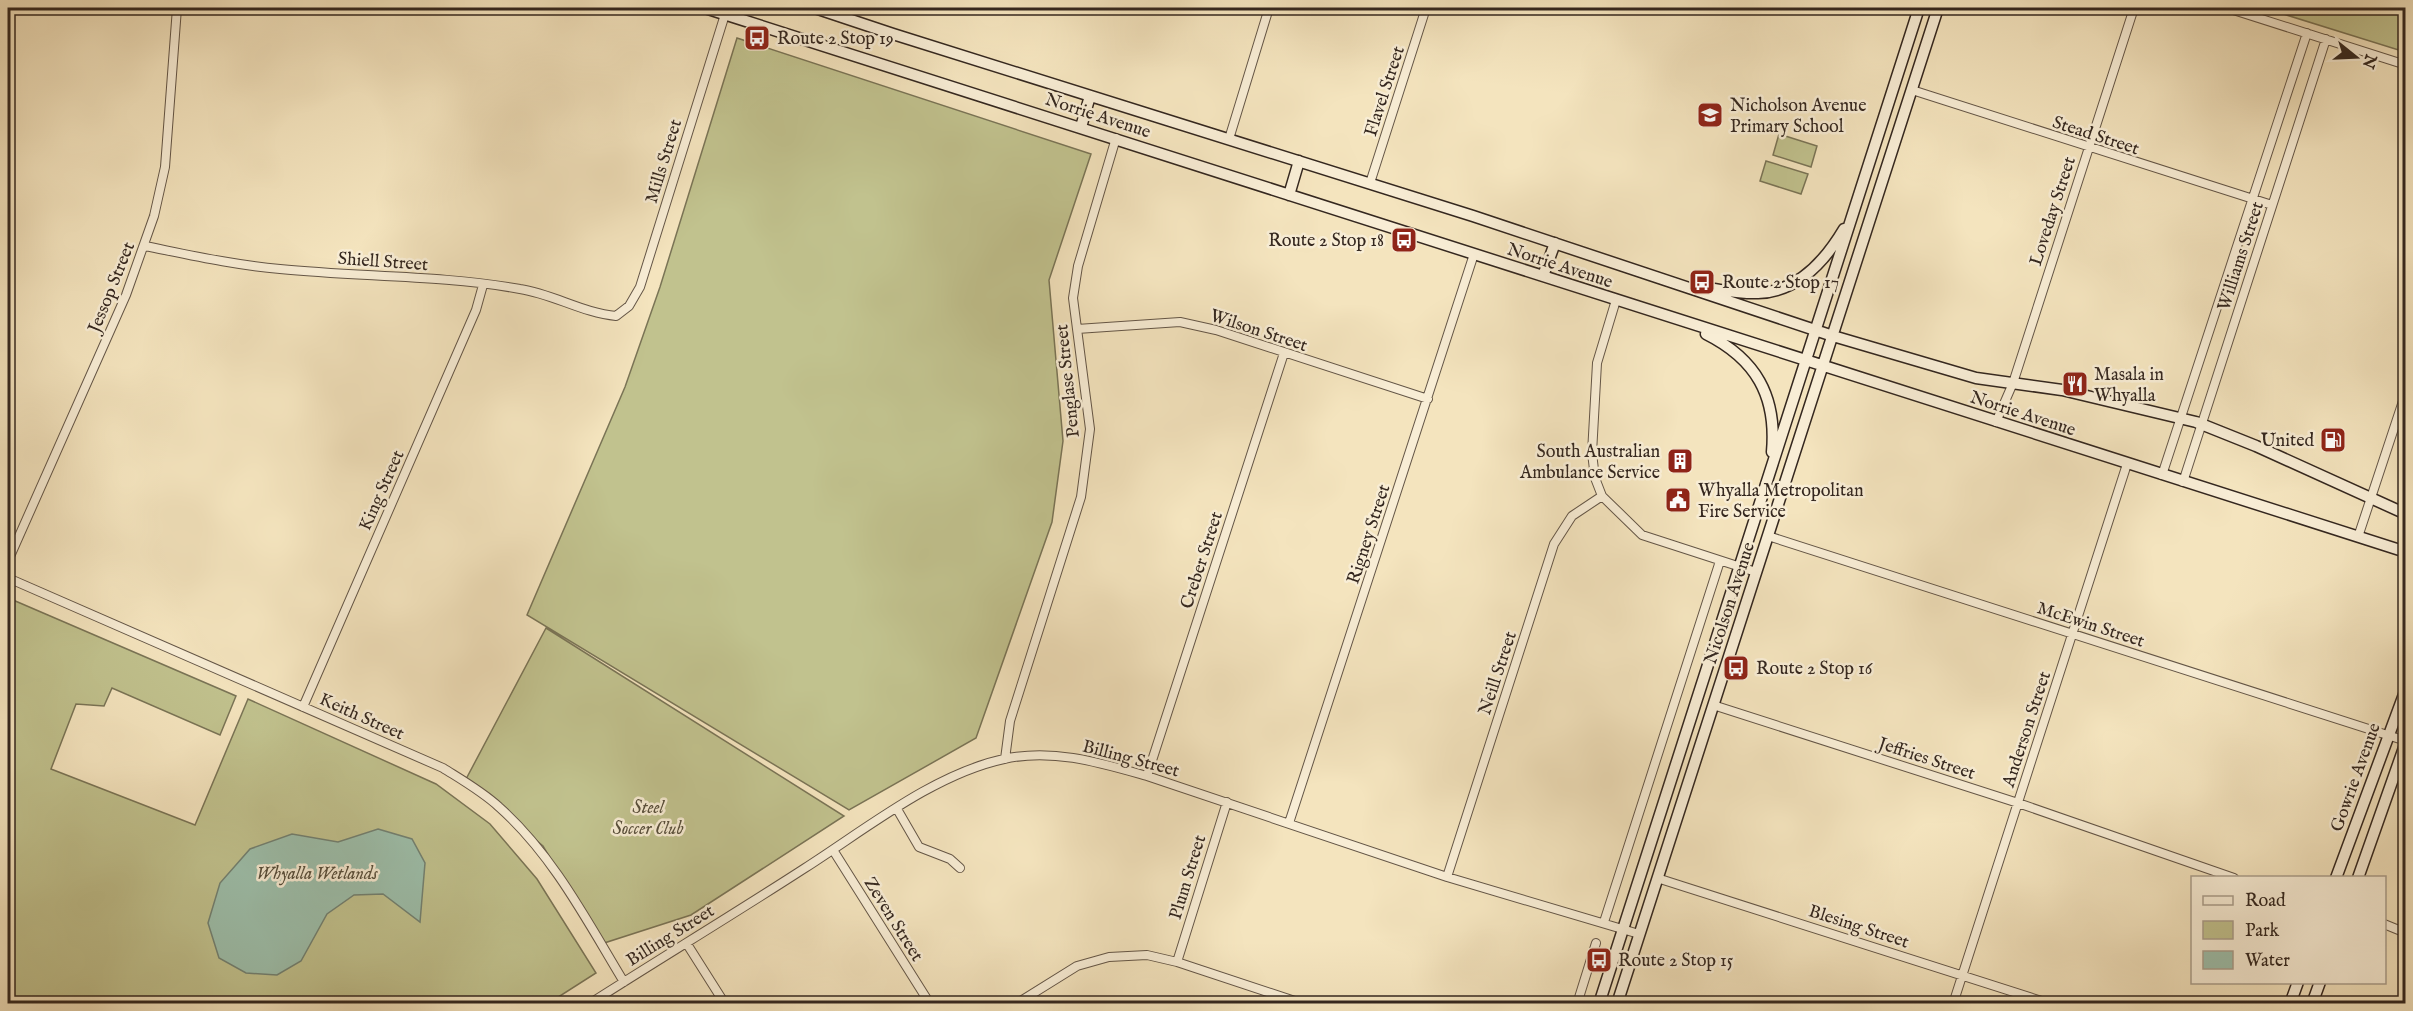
<svg xmlns="http://www.w3.org/2000/svg" width="2413" height="1011" font-family="'IM FELL English',serif">
	<rect width="100%" height="100%" fill="#f4e4be"/>
	<filter id="stains"><feTurbulence type="fractalNoise" baseFrequency=".00333" numOctaves="4"/><feColorMatrix values="0 0 0 0 .2 0 0 0 0 .09 0 0 0 0 .02 0 0 0 .5 -.17"/></filter>
	<radialGradient id="worn" r=".72"><stop offset=".6" stop-color="#630" stop-opacity="0"/><stop offset="1" stop-color="#630" stop-opacity=".3"/></radialGradient>
	<path fill="#c1c28e" stroke="#7a7456" stroke-width="1.5" d="M2264,8H2405V52Z
		M737,38L1091,154L1049,280L1063,441L1052,522L976,738L849,810L527,615L625,387L660,287Z
		M1779,134L1817,146L1811,167L1773,155Z
		M1766,161L1808,174L1801,194L1760,181Z
		M13,600L236,696L220,735L112,688L104,706L76,704L51,769L195,825L248,699L436,784L490,824L537,879L596,973L549,1003H8V614Z
		M546,628L844,816L691,915L601,944L543,846L465,781Z"/>
	<path fill="#9dbfab" stroke="#738273" stroke-width="1.5" d="M378,829L412,839L425,863L420,922L383,894L354,895L327,914L301,961L277,975L246,973L219,958L208,923L220,883L250,849L292,834L338,842Z"/>
	<g fill="none" stroke-linecap="round" stroke-linejoin="round">
		<g stroke="#645647" stroke-width="10">
			<path id="street" d="M2227,8L2406,65
				M1912,90L2272,205
				M1229,139L1269,8
				M1370,183L1426,8
				M145,246C190,255 234,265 280,269C360,277 441,275 520,289C553,294 583,313 616,316L629,306L640,287L727,8
				M1616,300L1597,363L1592,453L1595,478L1602,496L1642,535L1756,572
				M1077,329L1180,322L1216,330L1428,399
				M1996,422L2013,383L2134,8
				M2162,475L2307,33
				M2183,482L2326,39
				M1768,536L2406,741
				M2358,537L2406,392
				M8,561L126,295L154,216L165,167L177,8
				M8,578L443,768C462,780 483,792 499,807C553,855 587,921 624,982
				M1713,705L2018,803L2234,878
				M303,707L476,310L483,285
				M1005,759L1010,721L1081,497L1090,429L1073,298L1078,266L1116,138
				M1147,776L1284,353
				M897,809L919,847L950,859L960,868
				M1289,823L1474,254
				M833,850L930,1004
				M1447,877L1554,544L1572,516L1602,496
				M1657,878L2051,1004
				M1604,922L1720,561
				M2384,924L2406,933
				M687,944L725,1004
				M1177,962L1227,802
				M589,1004C661,958 734,914 805,868C866,829 934,774 1004,759C1053,748 1101,763 1147,776L1447,877L1639,934
				M1016,1004L1077,966L1109,957L1147,955L1177,962L1304,1004
				M1577,1004L1596,943
				M1953,1004L2127,464"/>
		</g>
		<g stroke="#34271f" stroke-width="13">
			<path id="secondary" d="M705,8L2406,552
				M815,8L893,34L1473,216L1833,336L1976,378L2062,390L2196,422L2256,446L2406,514
				M1081,127L1090,96
				M1289,195L1299,161
				M1543,276L1555,243
				M1707,288C1723,290 1741,294 1758,293C1798,292 1825,261 1844,229
				M1706,334C1756,359 1777,396 1772,452
				M2336,878L2406,689
				M2358,878L2406,742
				M1599,1004L1919,8
				M1617,1004L1938,8
				M2290,1004L2298,982
				M2312,1004L2320,982"/>
		</g>
		<use href="#street" stroke="#f8edd5" stroke-width="8"/>
		<use href="#secondary" stroke="#f8edd5" stroke-width="10"/>
	</g>
	<defs>
		<g id="bus-square" transform="scale(1.35)"><rect x="-9" y="-9" width="18" height="18" rx="4" fill="#8f2418" stroke="#f8edd5"/><path d="M-5-6H5V4H4V6H2V4H-2V6H-4V4H-5ZM-3.5-4V0h7V-4ZM-3.5 1.2v1.5H-2V1.2ZM2 1.2v1.5H3.5V1.2Z" fill="#fff"/></g>
		<g id="school-square" transform="scale(1.35)"><rect x="-9" y="-9" width="18" height="18" rx="4" fill="#8f2418" stroke="#f8edd5"/><path d="M0-5L7-2L0 1L-7-2ZM-4 1L0 2.5L4 1V4Q0 6-4 4Z" fill="#fff"/></g>
		<g id="restaurant-square" transform="scale(1.35)"><rect x="-9" y="-9" width="18" height="18" rx="4" fill="#8f2418" stroke="#f8edd5"/><path d="M-5-6h1v4h1v-4h1v4h1v-4h1v5L-1.5 .5V6h-2V.5L-5-1ZM5-6V6H3V1.5H1.5Q1.5-4 5-6Z" fill="#fff"/></g>
		<g id="fuel-square" transform="scale(1.35)"><rect x="-9" y="-9" width="18" height="18" rx="4" fill="#8f2418" stroke="#f8edd5"/><path d="M-5.5-6h7V0h2V4h1.3V-2.5L3-4.5l.8-.8L6-3V5H2.5V1h-1V6h-7ZM-4.2-4.7v3.2H.2V-4.7Z" fill="#fff"/></g>
		<g id="building-square" transform="scale(1.35)"><rect x="-9" y="-9" width="18" height="18" rx="4" fill="#8f2418" stroke="#f8edd5"/><path d="M-4-6H4V6H1V3H-1V6H-4ZM-2.5-4.3h1.7v1.8h-1.7ZM.8-4.3h1.7v1.8H.8ZM-2.5-1h1.7V.8h-1.7ZM.8-1h1.7V.8H.8Z" fill="#fff"/></g>
		<g id="civic-square" transform="scale(1.35)"><rect x="-9" y="-9" width="18" height="18" rx="4" fill="#8f2418" stroke="#f8edd5"/><path d="M-.6-6.5H3V-4.5H.6V-3L4-1V1h2V6H-6V1h2V-1L-.6-3ZM-1.2 2.5V6h2.4V2.5Z" fill="#fff"/></g>
	</defs>
	<g fill-rule="evenodd">
		<use href="#bus-square" x="757" y="38"/>
		<use href="#school-square" x="1710" y="115"/>
		<use href="#bus-square" x="1404" y="240"/>
		<use href="#bus-square" x="1702" y="282"/>
		<use href="#restaurant-square" x="2075" y="384"/>
		<use href="#fuel-square" x="2333" y="440"/>
		<use href="#building-square" x="1680" y="461"/>
		<use href="#civic-square" x="1678" y="500"/>
		<use href="#bus-square" x="1736" y="668"/>
		<use href="#bus-square" x="1599" y="960"/>
	</g>
	<g text-anchor="middle" stroke-width="5" stroke-linejoin="round" paint-order="stroke">
		<g font-size="18" fill="#34271f" stroke="#f8edd5" text-anchor="start">
			<text x="777" y="44">Route 2 Stop 19</text>
			<text x="1730" y="111">Nicholson Avenue<tspan x="1730" dy="21">Primary School</tspan></text>
			<text x="1384" y="246" text-anchor="end">Route 2 Stop 18</text>
			<text x="1722" y="288">Route 2 Stop 17</text>
			<text x="2094" y="380">Masala in<tspan x="2094" dy="21">Whyalla</tspan></text>
			<text x="2314" y="446" text-anchor="end">United</text>
			<text x="1660" y="457" text-anchor="end">South Australian<tspan x="1660" dy="21">Ambulance Service</tspan></text>
			<text x="1698" y="496">Whyalla Metropolitan<tspan x="1698" dy="21">Fire Service</tspan></text>
			<text x="1756" y="674">Route 2 Stop 16</text>
			<text x="1618" y="966">Route 2 Stop 15</text>
		</g>
		<g font-size="18" fill="#34271f" stroke="#f8edd5">
			<text transform="translate(1384 91) rotate(-72)" y="6">Flavel Street</text>
			<text transform="translate(1098 115) rotate(18)" y="6">Norrie Avenue</text>
			<text transform="translate(2096 135) rotate(18)" y="6">Stead Street</text>
			<text transform="translate(663 161) rotate(-73)" y="6">Mills Street</text>
			<text transform="translate(2052 211) rotate(-72)" y="6">Loveday Street</text>
			<text transform="translate(2240 256) rotate(-72)" y="6">Williams Street</text>
			<text transform="translate(383 261) rotate(4)" y="6">Shiell Street</text>
			<text transform="translate(1560 265) rotate(18)" y="6">Norrie Avenue</text>
			<text transform="translate(111 287) rotate(-68)" y="6">Jessop Street</text>
			<text transform="translate(1259 330) rotate(18)" y="6">Wilson Street</text>
			<text transform="translate(1067 381) rotate(-96)" y="6">Penglase Street</text>
			<text transform="translate(2023 413) rotate(18)" y="6">Norrie Avenue</text>
			<text transform="translate(381 490) rotate(-66)" y="6">King Street</text>
			<text transform="translate(1368 534) rotate(-72)" y="6">Rigney Street</text>
			<text transform="translate(1201 560) rotate(-72)" y="6">Creber Street</text>
			<text transform="translate(1729 603) rotate(-72)" y="6">Nicolson Avenue</text>
			<text transform="translate(2091 624) rotate(18)" y="6">McEwin Street</text>
			<text transform="translate(1497 673) rotate(-72)" y="6">Neill Street</text>
			<text transform="translate(362 716) rotate(24)" y="6">Keith Street</text>
			<text transform="translate(2026 729) rotate(-72)" y="6">Anderson Street</text>
			<text transform="translate(1131 758) rotate(15)" y="6">Billing Street</text>
			<text transform="translate(1927 758) rotate(18)" y="6">Jeffries Street</text>
			<text transform="translate(2355 777) rotate(-70)" y="6">Gowrie Avenue</text>
			<text transform="translate(1187 877) rotate(-73)" y="6">Plum Street</text>
			<text transform="translate(894 919) rotate(58)" y="6">Zeven Street</text>
			<text transform="translate(1859 926) rotate(18)" y="6">Blesing Street</text>
			<text transform="translate(670 935) rotate(-32)" y="6">Billing Street</text>
		</g>
		<g font-size="18" font-style="italic" fill="#574e3b" stroke="#f8edd5">
			<text x="648" y="813">Steel<tspan x="648" dy="21">Soccer Club</tspan></text>
			<text x="317" y="879">Whyalla Wetlands</text>
		</g>
	</g>
	<rect width="2413" height="1011" fill="none" stroke="#f4e4be" stroke-width="30"/>
	<rect x="9" y="9" width="2395" height="993" fill="none" stroke="#34271f" stroke-width="3"/>
	<rect x="15" y="15" width="2383" height="981" fill="none" stroke="#34271f" stroke-width="1.5"/>
	<rect x="2191" y="876" width="195" height="108" fill="#f8edd5" stroke="#aa9e8c" stroke-width="1.5"/>
	<rect x="2203" y="896" width="30" height="9" fill="#f8edd5" stroke="#aa9e8c" stroke-width="1.5"/>
	<text x="2245" y="906" font-size="18" fill="#34271f">Road</text>
	<rect x="2203" y="921" width="30" height="18" fill="#c1c28e" stroke="#aa9e8c" stroke-width="1.5"/>
	<text x="2245" y="936" font-size="18" fill="#34271f">Park</text>
	<rect x="2203" y="951" width="30" height="18" fill="#9dbfab" stroke="#aa9e8c" stroke-width="1.5"/>
	<text x="2245" y="966" font-size="18" fill="#34271f">Water</text>
	<g transform="translate(2356 57) rotate(108)" stroke="#f8edd5" stroke-width="4.5" paint-order="stroke">
	<path d="M0-4.5L10 22L0 15L-10 22Z" fill="#34271f"/>
	<text y="-9" font-size="16" font-weight="bold" text-anchor="middle" fill="#34271f">N</text>
	</g>
	<rect width="100%" height="100%" filter="url(#stains)"/>
	<rect width="100%" height="100%" fill="url(#worn)"/>
</svg>
